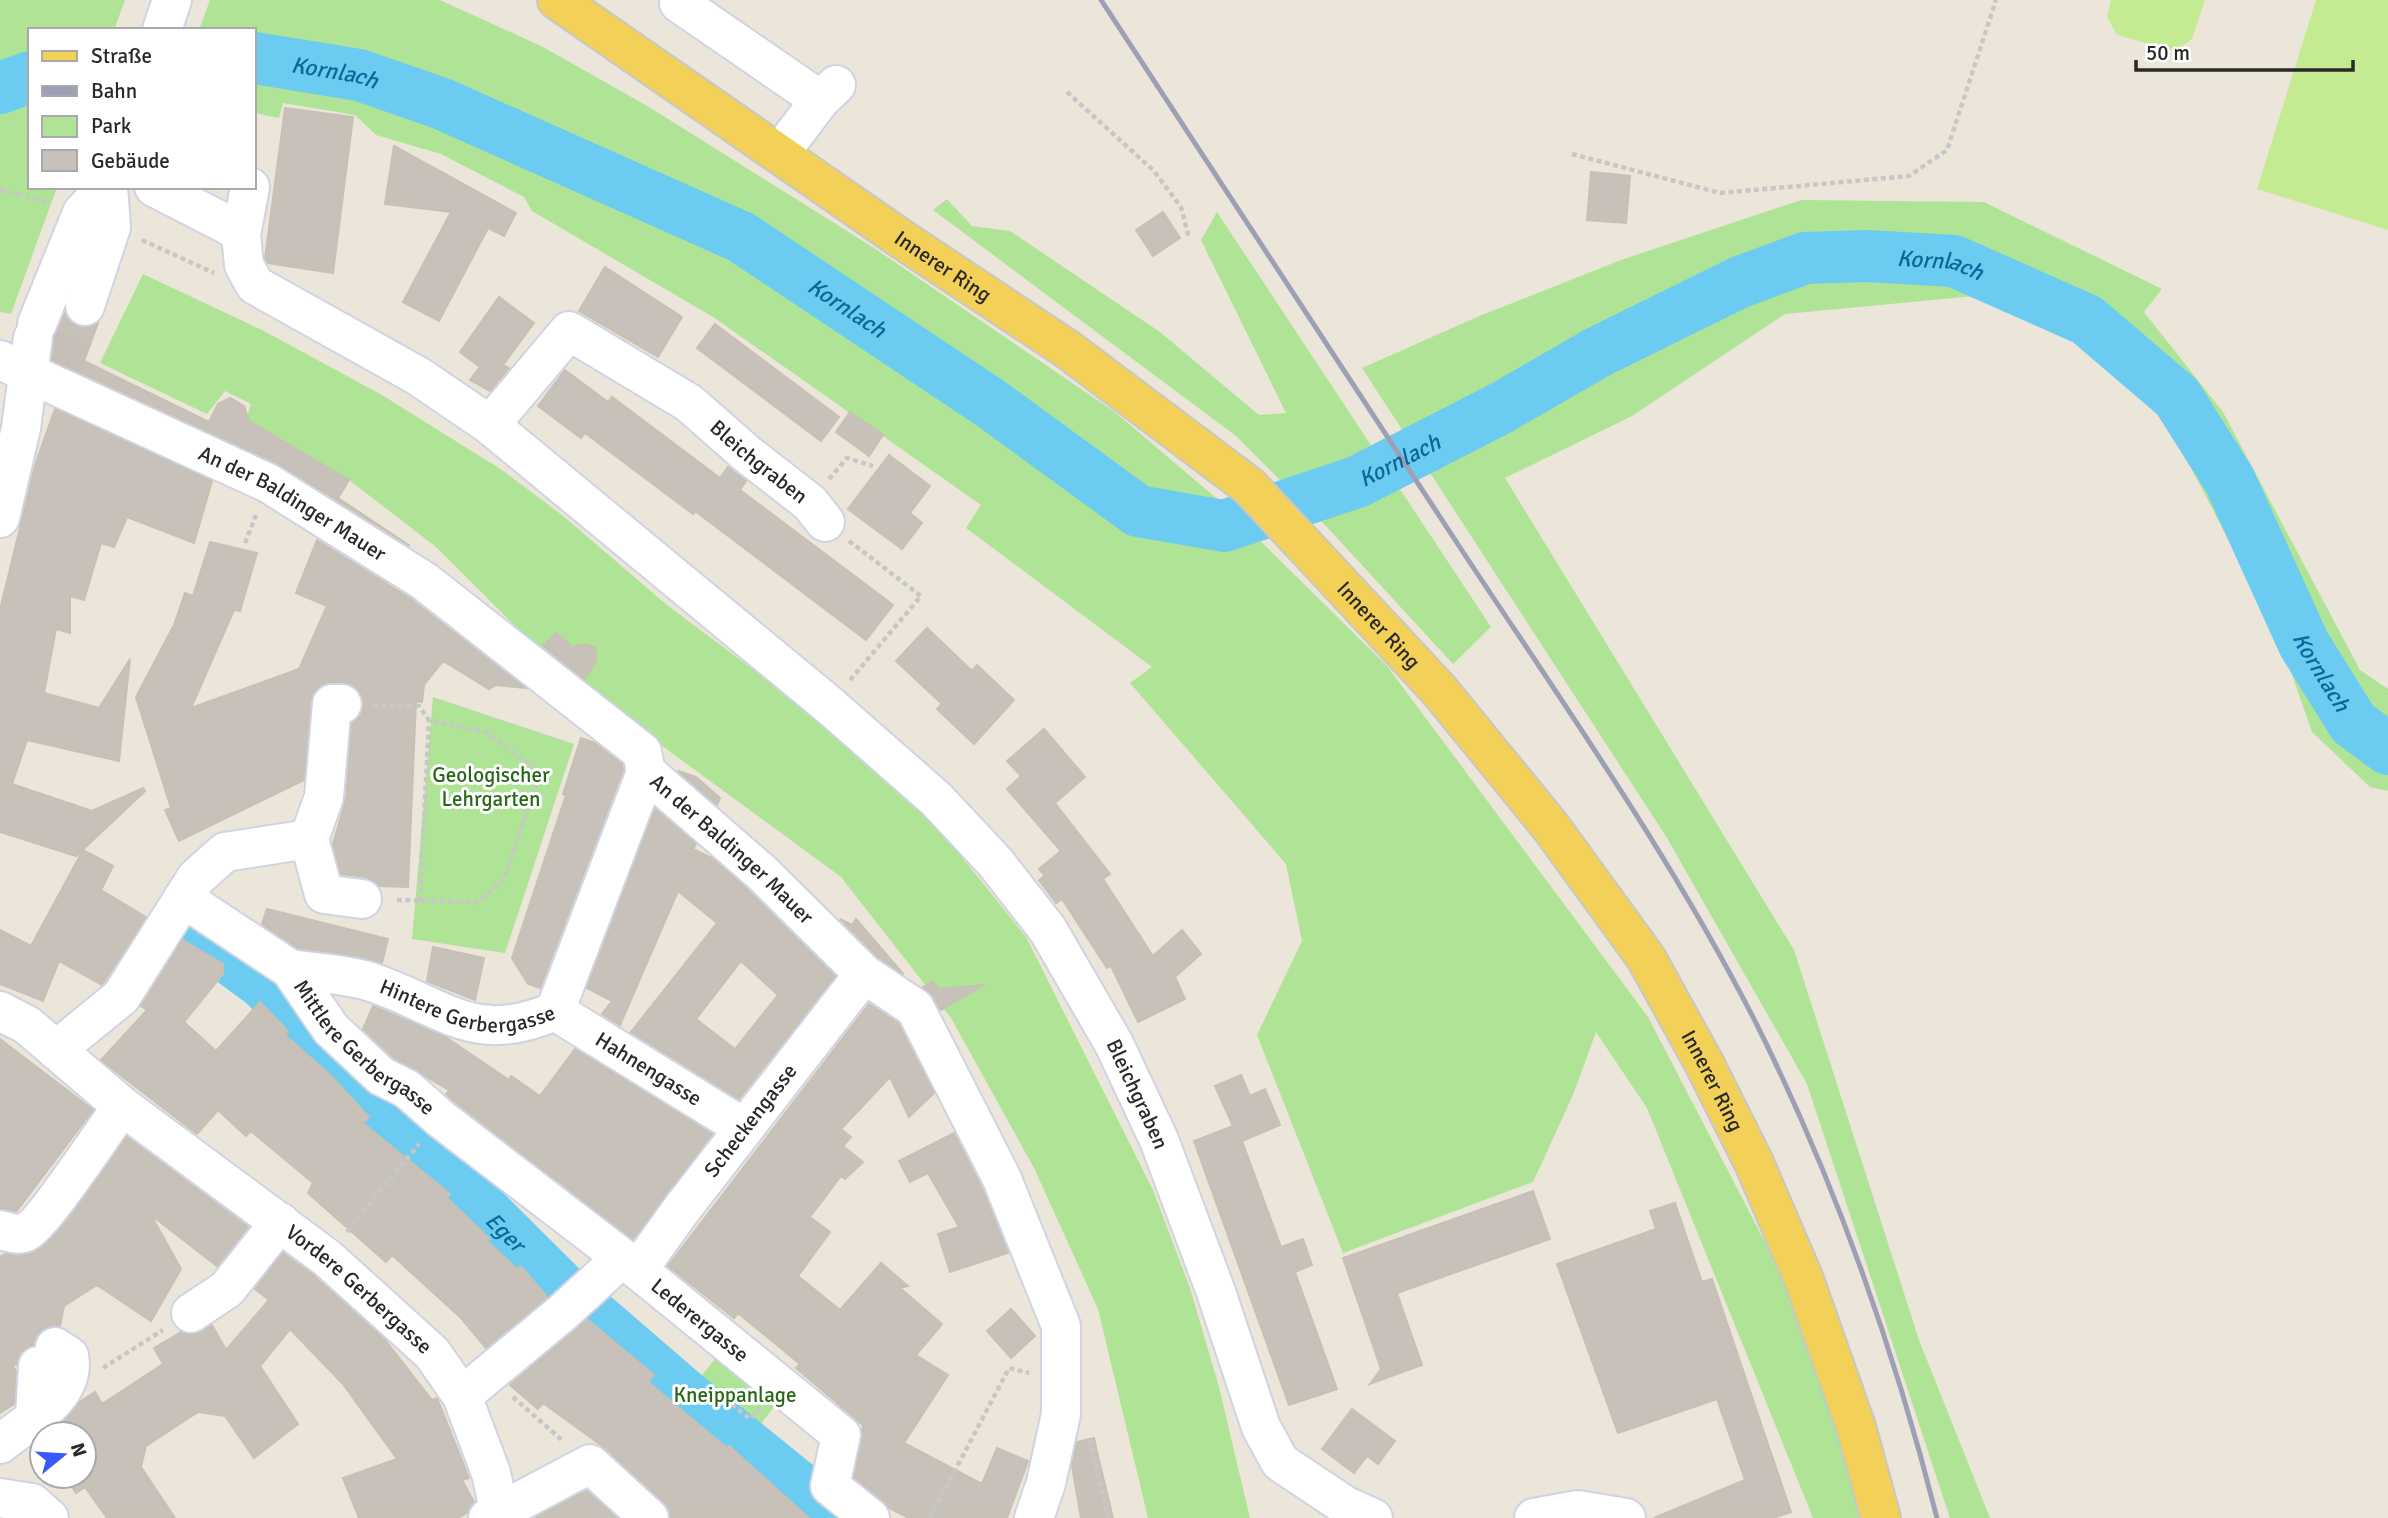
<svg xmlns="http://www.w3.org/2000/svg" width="2388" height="1518" font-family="Signika,sans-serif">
	<rect width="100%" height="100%" fill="#ece5da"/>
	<path fill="#afe496" d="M0,0H125L114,30H30V187H57L11,314L0,312Z
		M210,0H440L543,47L649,107L874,248L1115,412L1223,504L1387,666L1648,1017L1793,1296L1852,1479L1859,1518H1813L1647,1108L1596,1032L1573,1095L1533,1182L1343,1253L1257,1035L1302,941L1286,864L1130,683L1152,667L966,528L981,505L713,317L532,211L524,197L441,154L376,135L355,115L283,103L279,118L254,113V30H199Z
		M947,199L972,226L1010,231L1160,332L1259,415L1286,413L1201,240L1217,212L1491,627L1453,664L1325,525L1236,436L933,210Z
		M1801,200L1984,202L2162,289L2144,312L2223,412L2360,670L2388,689V791L2370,787L2312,732L2278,635L2163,414L2077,340L1975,296L1785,314L1632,416L1505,478L1794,950L1919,1340L1990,1518H1950L1807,1084L1667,838L1362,368L1477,317L1621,260Z
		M143,274L262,330L382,395L502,470L562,515L667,605L813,714L928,815L1026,937L1153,1190L1190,1288L1219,1387L1250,1518H1148L1098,1309L1034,1168L951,1018L841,877L605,704L582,682L596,662L588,644L574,649L556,633L539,650L436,547L349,480L246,419L251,404L225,391L207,414L100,363Z
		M433,697L574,744L505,953L412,939Z
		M721,1351L781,1398L750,1438L690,1391Z"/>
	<path fill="#c4eb91" d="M2111,0H2205L2192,39L2175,51L2117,35L2107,17Z
		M2316,0H2388V230L2257,189Z"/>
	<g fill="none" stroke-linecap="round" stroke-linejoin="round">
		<path stroke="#6bcbf0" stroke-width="9" d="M685,1395L706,1393L745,1425L746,1445"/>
		<g stroke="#6bcbf0" stroke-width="52">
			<path id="s1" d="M254,58L359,75L440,103L741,237L990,403L1138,511L1224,526L1357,482L1501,408L1598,352L1740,282L1805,258L1867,256L1954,261L2087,320L2177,397L2230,481L2304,644L2353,723L2388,749"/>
			<path d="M0,88L30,77"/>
			<path id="s2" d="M189,929L263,983L437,1164L568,1294L685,1395L837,1518"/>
		</g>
	</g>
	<path fill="#c7c1ba" stroke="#c7c1b4" stroke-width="2" fill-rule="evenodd" d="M285,108L353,117L333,273L268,263L265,258Z
		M394,146L516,213L504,236L488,228L439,321L403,302L451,212L385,204Z
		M1591,172L1630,176L1626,223L1587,220Z
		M1163,212L1180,238L1153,256L1136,230Z
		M605,267L682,317L658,357L579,311Z
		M499,297L534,323L503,365L509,368L490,391L470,380L480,367L460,352Z
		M65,313L69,321L79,327L98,323L84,361L209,422L218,404L230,398L244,406L249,421L349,480L338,498L410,546L277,463L52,360L54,336Z
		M715,324L839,417L821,441L697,348Z
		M565,370L608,402L612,397L720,478L728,467L746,481L740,490L893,605L866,640L695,511L693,514L585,433L581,438L538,406Z
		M55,409L212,481L194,543L127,517L114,547L101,543L84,600L70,596V633L56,629L44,693L99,708L130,659L119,761L27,740L12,784L92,811L143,788L145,791L76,856L0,832V610L36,462Z
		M850,412L883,435L869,456L836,432Z
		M889,455L930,486L910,513L922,523L902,549L848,509Z
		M317,540L411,599L525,688L496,685L489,689L443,661L424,685L422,702L416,701L408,887L379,886L366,877L341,874L333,844L346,799L352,723L361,715L364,705L361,694L353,685L331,682L321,685L313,693L304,780L179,841L165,810L171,808L136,697L174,625L185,593L193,596L210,542L257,553L240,611L234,610L191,708L299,669L327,606L296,593Z
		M927,628L972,671L977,665L1014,700L974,744L937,709L942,704L896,661Z
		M556,633L572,647L587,644L596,648V662L584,679L543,646Z
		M1044,729L1085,777L1055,803L1110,874L1103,879L1153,956L1182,930L1201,954L1175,977L1185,999L1138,1022L1111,966L1107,968L1062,899L1056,903L1039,880L1045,876L1039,869L1061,851L1007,789L1021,776L1007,761Z
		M581,738L595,743L622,764L623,770L540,988L528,984L512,958L566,795L563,794Z
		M678,771L696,777L720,798L717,805Z
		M655,809L696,844L693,849L712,858L746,888L835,976L739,1099L631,1032L717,923L678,891L620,1025L602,1014L612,1001L587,988ZM741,961L778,995L735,1049L696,1019Z
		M83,850L113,866L101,890L146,917L102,985L59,961L43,1001L0,984V930L31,946Z
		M267,909L388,939L382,963L298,948L262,924Z
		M840,919L852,925L856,919L904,975L878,957Z
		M183,940L223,964V974L184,1022L216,1051L260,1002L288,1031L285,1035L330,1075L369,1117L363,1123L450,1194L447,1198L490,1239L487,1241L517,1269L521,1266L547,1297L486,1348L461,1318L392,1255L386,1262L308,1193L313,1183L251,1131L246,1136L218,1110L197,1134L101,1060L147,1010L141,1006Z
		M433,947L484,958L475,1000L427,981Z
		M933,982L939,989L984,985L941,1010L923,987Z
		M869,1004L898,1023L934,1093L909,1117L890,1077L841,1129L851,1137L843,1146L863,1162L845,1179L841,1176L810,1217L830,1232L798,1276L840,1310L881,1263L908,1286L900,1288L942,1324L916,1355L948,1375L904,1443L982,1484L997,1448L1028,1461L1007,1518H909L889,1508L854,1477L863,1425L796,1368L800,1364L738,1313L734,1318L668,1266Z
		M373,1006L444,1036L509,1080L511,1076L540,1096L575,1049L712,1134L633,1239L455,1102L446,1094L449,1090L394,1058L363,1029Z
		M0,1039L93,1110L16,1212L0,1209Z
		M1241,1075L1250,1096L1265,1089L1280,1125L1242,1141L1281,1247L1303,1239L1312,1265L1295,1272L1337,1389L1289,1405L1194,1141L1233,1126L1215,1086Z
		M954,1133L982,1188L1008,1253L950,1272L938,1234L959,1227L928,1173L910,1182L899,1161Z
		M127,1137L248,1227L217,1266L151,1215L181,1269L151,1321L97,1285L64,1306L60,1326L44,1328L36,1336L33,1345L20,1353L16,1365L11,1364L16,1371L14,1404L0,1413V1257L5,1254H30L48,1242Z
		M1533,1191L1550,1239L1397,1293L1422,1365L1370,1384L1381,1369L1343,1258Z
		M1675,1203L1702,1282L1712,1279L1791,1512L1773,1518H1654L1745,1480L1717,1399L1618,1433L1557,1264L1656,1229L1650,1211Z
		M283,1253L313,1275L385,1340L432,1400L437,1398L469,1478L462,1480L474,1502L468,1512L458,1518H359L343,1478L397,1459L343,1384L290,1329L260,1366L298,1424L254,1458L225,1416L198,1412L146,1446L141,1467L175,1518H107L85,1487L76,1493L65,1476H84V1434H50L81,1401L95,1392L102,1404L163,1364L154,1348L181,1332L193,1335L212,1325L226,1350L269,1300L255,1289Z
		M1011,1309L1035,1336L1011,1358L987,1331Z
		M587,1319L654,1375L648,1382L727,1448L729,1446L809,1518H670L664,1502L605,1448L543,1403L538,1409L510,1385Z
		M1352,1409L1395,1441L1378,1464L1367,1456L1354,1473L1322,1449Z
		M1094,1438L1097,1452L1113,1518H1081L1072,1466L1077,1442Z
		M587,1491L617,1518H535L578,1495Z"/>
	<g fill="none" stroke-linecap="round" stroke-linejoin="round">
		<path stroke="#c5bfb7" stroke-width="38" stroke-dasharray="38 19" stroke-linecap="butt" d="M58,372L85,306"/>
		<g stroke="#d0d3e2" stroke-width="42">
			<g id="minor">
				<path d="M679,3L820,100"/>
				<path d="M162,30L172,0"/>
				<path d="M780,153L820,100L836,85"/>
				<path id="s3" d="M154,187L230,226L241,235L244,265L255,285L418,376L490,425L829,705L936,799L995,862L1048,930L1114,1044L1159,1140L1216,1292L1261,1427L1280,1462L1346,1506L1373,1518"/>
				<path d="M241,235L250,187"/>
				<path d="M85,306L111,227L108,187"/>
				<path d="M37,324L82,213L106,187"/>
				<path id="s4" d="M0,360L268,483L424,581L642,752L646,772L761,872L864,974L915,1008L1002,1179L1061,1326V1414L1046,1483L1034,1518"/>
				<path id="s5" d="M490,425L569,331L689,403L747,454L810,503L825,522"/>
				<path d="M0,518L21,428L33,338"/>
				<path d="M309,839L324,797L332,704H342"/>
				<path id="s6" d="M183,898L290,969L331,1029L381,1076L407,1089L441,1119L638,1270L841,1435L830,1486L870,1518"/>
				<path id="s7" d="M290,969C316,973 346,974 371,982C443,1006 474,1047 555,1011L646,772"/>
				<path id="s8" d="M0,1011L27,1025L122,1106L327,1258L432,1353L462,1396L491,1473L501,1518"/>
				<path id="s9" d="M555,1011L744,1128"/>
				<path d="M56,1050L121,997L196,878L225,852L309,839L324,894L362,899"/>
				<path d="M0,1230C9,1232 18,1236 26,1232C42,1225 107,1127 122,1106"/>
				<path id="s10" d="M638,1270L681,1210L864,974"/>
				<path d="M191,1313L227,1289L280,1222"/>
				<path d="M462,1396L562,1313L622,1258"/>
				<path d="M35,1415L38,1366"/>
				<path d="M0,1444C27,1422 77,1396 69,1356L55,1347"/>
				<path d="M0,1498L32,1503L49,1518"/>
				<path d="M488,1518L590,1464L649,1518"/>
				<path d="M1534,1518L1578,1510L1626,1518"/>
			</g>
		</g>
		<g stroke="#c7c7c7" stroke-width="42">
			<g id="major">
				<path id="s11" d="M557,0L900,238L1067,349L1249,486L1439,690L1550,826L1646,958L1704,1063L1754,1163L1803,1277L1856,1427L1881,1518"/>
			</g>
		</g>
		<path stroke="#c7c7c7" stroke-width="4.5" stroke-dasharray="5 3.5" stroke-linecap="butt" d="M1067,92L1154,171L1181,207L1189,238
			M1572,154L1720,193L1909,176L1947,150L1996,0
			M0,190L50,203
			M142,240L214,273
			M829,479L847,458L873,466
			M849,541L921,596L850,680
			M245,543L256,515
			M373,705L419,706L429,720L486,732L532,766L536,784L504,879L477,902L395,900
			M420,901L429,720
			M347,1232L419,1144
			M103,1368L163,1330
			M712,1388L750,1419L760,1408
			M513,1397L564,1442
			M1090,1440L1108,1518
			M930,1518L1009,1368L1029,1373"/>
		<use href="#minor" stroke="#fff" stroke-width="38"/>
		<use href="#major" stroke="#f3d158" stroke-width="38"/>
		<path stroke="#9da0b4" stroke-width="5" d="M1101,0C1221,183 1341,366 1461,549C1564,705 1673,859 1757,1025C1835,1182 1894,1348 1937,1518"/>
	</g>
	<g text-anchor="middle" stroke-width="6" stroke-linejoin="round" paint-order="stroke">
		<g font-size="21" fill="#292929" stroke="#fff">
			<text dy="7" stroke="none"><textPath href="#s11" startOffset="469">Innerer Ring</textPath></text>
			<text dy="7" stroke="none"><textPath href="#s5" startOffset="354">Bleichgraben</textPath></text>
			<text dy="7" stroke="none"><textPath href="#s4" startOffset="326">An der Baldinger Mauer</textPath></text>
			<text dy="7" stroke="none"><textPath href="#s11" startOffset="1036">Innerer Ring</textPath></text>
			<text dy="7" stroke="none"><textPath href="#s4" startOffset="892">An der Baldinger Mauer</textPath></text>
			<text dy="7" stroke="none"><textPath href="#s7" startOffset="184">Hintere Gerbergasse</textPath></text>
			<text dy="7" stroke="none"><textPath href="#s6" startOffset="238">Mittlere Gerbergasse</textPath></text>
			<text dy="7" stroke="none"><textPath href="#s9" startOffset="110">Hahnengasse</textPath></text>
			<text dy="7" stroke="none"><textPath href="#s11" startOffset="1603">Innerer Ring</textPath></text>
			<text dy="7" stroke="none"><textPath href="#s3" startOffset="1368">Bleichgraben</textPath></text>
			<text dy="7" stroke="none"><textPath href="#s10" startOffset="187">Scheckengasse</textPath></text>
			<text dy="7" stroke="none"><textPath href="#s8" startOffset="455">Vordere Gerbergasse</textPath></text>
			<text dy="7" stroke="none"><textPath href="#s6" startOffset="672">Lederergasse</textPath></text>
		</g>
		<g font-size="21" fill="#286718" stroke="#fff">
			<text x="491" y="782">Geologischer<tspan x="491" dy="24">Lehrgarten</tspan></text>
			<text x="735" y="1402">Kneippanlage</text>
		</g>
		<g font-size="23" font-style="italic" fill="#0b689b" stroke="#fff">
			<text dy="8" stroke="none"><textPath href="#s1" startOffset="82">Kornlach</textPath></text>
			<text dy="8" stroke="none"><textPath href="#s1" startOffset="1869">Kornlach</textPath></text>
			<text dy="8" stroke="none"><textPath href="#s1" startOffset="649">Kornlach</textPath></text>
			<text dy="8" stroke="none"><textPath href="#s1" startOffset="1279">Kornlach</textPath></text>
			<text dy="8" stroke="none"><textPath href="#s1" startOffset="2457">Kornlach</textPath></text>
			<text dy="8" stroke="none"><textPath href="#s2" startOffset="439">Eger</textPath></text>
		</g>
	</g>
	<rect x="28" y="28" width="228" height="161" fill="#ffffff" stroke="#a9a9a9" stroke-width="2"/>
	<rect x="42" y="51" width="35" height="10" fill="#f3d158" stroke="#a9a9a9" stroke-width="2"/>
	<text x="91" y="63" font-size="21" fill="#292929">Straße</text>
	<rect x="42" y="86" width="35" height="10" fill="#9da0b4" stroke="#a9a9a9" stroke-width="2"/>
	<text x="91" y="98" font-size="21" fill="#292929">Bahn</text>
	<rect x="42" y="116" width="35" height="21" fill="#afe496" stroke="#a9a9a9" stroke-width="2"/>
	<text x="91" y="133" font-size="21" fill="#292929">Park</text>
	<rect x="42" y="150" width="35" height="21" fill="#c7c1ba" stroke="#a9a9a9" stroke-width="2"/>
	<text x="91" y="168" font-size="21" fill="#292929">Gebäude</text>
	<g transform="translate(63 1455) rotate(72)"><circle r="33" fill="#ffffff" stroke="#a9a9a9" stroke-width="2"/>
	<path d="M0-5L12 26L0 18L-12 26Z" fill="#3759fd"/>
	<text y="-10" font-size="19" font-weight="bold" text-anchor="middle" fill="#292929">N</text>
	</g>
	<path d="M2136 60v10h217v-10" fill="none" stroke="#292929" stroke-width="3.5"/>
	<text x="2146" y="60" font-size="21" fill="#292929" stroke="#ffffff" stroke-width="5" paint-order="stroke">50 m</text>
</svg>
